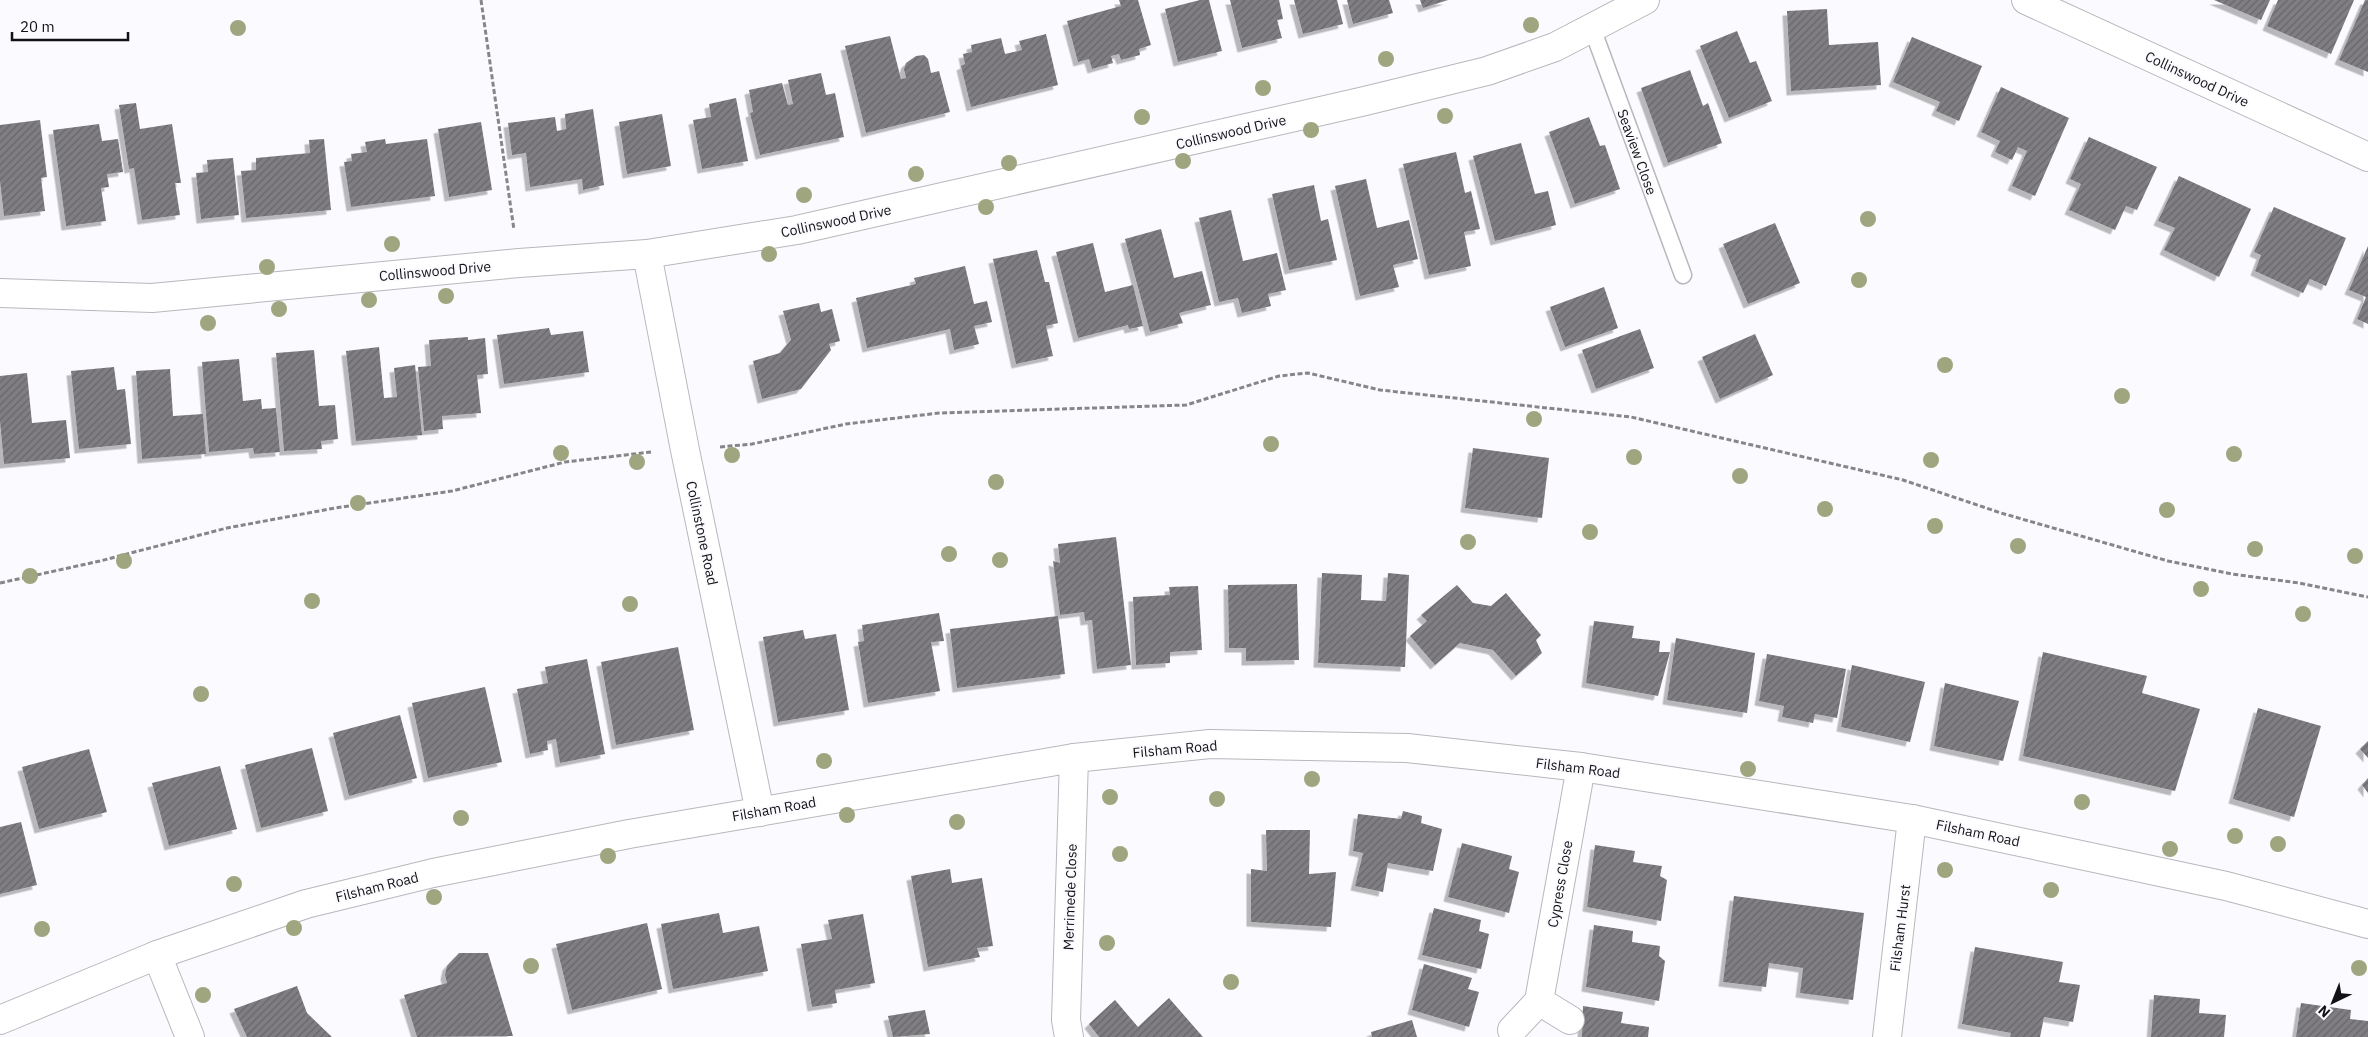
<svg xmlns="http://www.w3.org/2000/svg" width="2368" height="1037" font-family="'IBM Plex Sans',sans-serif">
	<defs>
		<pattern id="building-hatch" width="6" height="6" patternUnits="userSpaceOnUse" patternTransform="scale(1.25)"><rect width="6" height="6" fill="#807e82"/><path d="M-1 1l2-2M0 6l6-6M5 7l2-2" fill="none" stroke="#676669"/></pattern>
		<filter id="shadow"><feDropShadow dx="-4.5" dy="4.5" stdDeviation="0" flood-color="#0004"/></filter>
	</defs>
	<rect width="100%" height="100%" fill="#fbfbff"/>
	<path fill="url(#building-hatch)" filter="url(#shadow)" d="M1119,0H1138L1151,45L1139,49L1140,55L1121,60L1119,54L1111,56L1113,63L1092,69L1089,59L1078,62L1067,21L1121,6Z
		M1200,0H1209L1222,51L1178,62L1165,9Z
		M1230,0H1279L1283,19L1277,20L1282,38L1242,48Z
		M1294,0H1337L1343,24L1303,34Z
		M1347,0H1389L1393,13L1353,24Z
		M1420,0H1448L1423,8Z
		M2214,0H2270L2261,20Z
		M2278,0H2354L2331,54L2267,26Z
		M2365,0H2368V72L2339,60Z
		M1827,9L1829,45L1878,42L1881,85L1791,91L1787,11Z
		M1737,31L1750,63L1756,61L1772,101L1729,118L1700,46Z
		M1046,34L1058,85L971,107L961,66L965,64L963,54L972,52L971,45L1001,38L1005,54L1022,50L1019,41Z
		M890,36L901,79L906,78L904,69L906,63L916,56L924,55L928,59L931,73L939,71L950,112L866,133L845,46Z
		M1912,37L1982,66L1959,121L1936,111L1940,102L1893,82Z
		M1690,70L1703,106L1708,103L1722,143L1668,163L1641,88Z
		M821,73L826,95L835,93L844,137L760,155L750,113L753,112L749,90L782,83L788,105L793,104L788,80Z
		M2001,87L2069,118L2035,196L2012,186L2027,151L2018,147L2012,160L1995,152L2000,141L1981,132Z
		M736,98L748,161L702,169L693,120L711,117L709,104Z
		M136,103L140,129L172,124L181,183H175L180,215L142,220L134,168L129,169L119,105Z
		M593,109L604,185L583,190L582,179L530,187L526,153L512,155L508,123L555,117L557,131L566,129L565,114Z
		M662,114L671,166L627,174L619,122Z
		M1589,117L1600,146L1605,145L1620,189L1575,204L1549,132Z
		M40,120L47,177L41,178L45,211L4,216L0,181V125Z
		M481,122L492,190L449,197L438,129Z
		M99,124L102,141L118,139L123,172L107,174L109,187L101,188L106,221L66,226L53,130Z
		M2089,137L2157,167L2137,210L2126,206L2115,230L2069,210L2081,184L2070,179Z
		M324,139L331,210L246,218L241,171L256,170V158L310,153L309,140Z
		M385,139L386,144L427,139L435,196L351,207L344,162L352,161L351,154L367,152L365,142Z
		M1521,143L1535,194L1548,191L1556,225L1495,241L1473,156Z
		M1456,152L1465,193L1471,191L1480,229L1464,232L1471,266L1429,275L1403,164Z
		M233,158L239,215L201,219L196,173L208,172L207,160Z
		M2179,176L2251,209L2219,277L2164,250L2175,228L2158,221Z
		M1366,179L1377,228L1409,220L1418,259L1393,265L1399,287L1360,296L1335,186Z
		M1314,185L1321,221L1328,219L1337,260L1289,270L1272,194Z
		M2274,207L2346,238L2326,286L2310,279L2303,293L2255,271L2261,255L2254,252Z
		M1231,210L1243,261L1277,253L1286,290L1268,294L1271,306L1242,313L1238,298L1219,302L1199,218Z
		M1775,223L1800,283L1748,304L1723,244Z
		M1161,229L1174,278L1202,271L1211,305L1179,313L1183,323L1150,332L1125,239Z
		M1093,243L1105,292L1133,285L1143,326L1129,329L1128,325L1078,338L1056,252Z
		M2368,246V324L2357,319L2366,297L2349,290Z
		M1037,250L1045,282H1049L1058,323L1046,326L1053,356L1016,364L993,259Z
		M965,266L974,304L987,301L992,322L974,326L979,344L954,350L950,329L867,348L856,298L916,284L914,278Z
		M1604,287L1618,328L1565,347L1550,307Z
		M819,303L821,312L832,309L840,341L829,344L831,350L801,389L762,399L753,361L780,353L791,340L783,311Z
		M549,328L551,335L583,331L589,372L504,384L497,335Z
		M1640,329L1654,368L1596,389L1582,350Z
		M1755,334L1773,375L1720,399L1702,357Z
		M468,337V340L485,338L488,374L477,375L481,413L442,416L443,429L424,431L418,367L431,366L429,340Z
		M379,347L384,398L397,397L394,368L415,365L422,435L356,441L346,351Z
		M314,350L319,406L335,405L338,439L321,441L322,449L284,451L276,353Z
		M239,359L243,401L261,399L262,409L276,408L280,452L254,454L253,448L209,452L202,362Z
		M114,367L117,390L125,389L131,444L79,449L71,371Z
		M170,369L173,416L203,414L206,454L142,459L136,371Z
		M27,373L32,423L66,420L70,458L4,464L0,421V376Z
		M1473,448L1549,458L1542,518L1465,508Z
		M1116,537L1131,665L1097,669L1092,620L1085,621L1084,612L1060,615L1053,561L1060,563L1058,544Z
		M1322,573L1362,575L1361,600L1386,601L1388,573L1409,575L1405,667L1318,663Z
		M1297,584L1299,660L1246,661V648H1229L1228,585Z
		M1457,585L1473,603L1491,606L1506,593L1541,635L1536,640L1542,653L1516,676L1493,650L1460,643L1435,665L1410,636L1427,621L1421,615Z
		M1198,586L1202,650L1170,652V663L1136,665L1133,597L1170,595L1169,587Z
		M939,613L944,641L931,642L940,691L868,703L858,642L864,641L862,625Z
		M1058,616L1065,674L957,688L950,629Z
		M1594,621L1634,626L1632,638L1660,641L1659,652H1670L1658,696L1586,683Z
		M803,630L805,639L836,634L849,710L778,722L763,637Z
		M1676,638L1755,653L1747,713L1667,700Z
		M678,647L694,730L616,745L601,662Z
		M2043,652L2147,676L2142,693L2200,709L2175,791L2023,756Z
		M1767,654L1846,669L1837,718L1815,714L1813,723L1782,717L1784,706L1759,701Z
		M587,659L605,754L560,763L556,739L547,741L548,750L530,754L517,689L548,683L545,667Z
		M1852,665L1925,682L1910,742L1841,727Z
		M1945,683L2019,701L2003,761L1934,746Z
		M485,687L502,762L428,778L412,703Z
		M2258,708L2321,726L2294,817L2233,799Z
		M400,715L417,778L349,796L333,733Z
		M2368,741V758L2360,749Z
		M312,748L328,811L261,828L245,765Z
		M89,749L107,812L39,829L22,767Z
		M220,766L237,829L169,846L152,783Z
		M2368,778V793L2362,785Z
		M1403,811L1422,816L1421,823L1442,829L1433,871L1388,863L1383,892L1355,886L1363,853L1353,851L1358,814L1401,819Z
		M21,822L37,885L0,894V827Z
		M1266,830H1310L1309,874L1336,872L1331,927L1251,922V869L1267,871Z
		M1462,843L1512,856L1509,869L1519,872L1509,913L1448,897Z
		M1595,845L1635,851L1633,862L1662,866L1660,876L1667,880L1661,921L1587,907Z
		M950,869L952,883L982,878L993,946L977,948L980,957L928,967L911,876Z
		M1734,896L1864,913L1853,1000L1800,993L1803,968L1769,963L1766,987L1723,982Z
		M1434,908L1481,920L1479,931L1489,934L1481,969L1422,955Z
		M719,913L723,933L759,926L768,971L673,989L661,924Z
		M863,914L875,983L835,990L837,1003L812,1007L801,944L832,939L828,920Z
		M647,923L662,989L572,1010L556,944Z
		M1594,925L1633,931L1632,942L1660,946L1659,956L1665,961L1659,1001L1586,987Z
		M1975,947L2063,962L2059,982L2080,985L2073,1022L2044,1017L2040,1037H2010L2011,1033L1962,1024Z
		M459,953H488L513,1036L417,1037L404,995L447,983L445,975L447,966Z
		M1424,964L1472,978L1468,989L1479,992L1469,1027L1412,1010Z
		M297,986L307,1013L332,1037H247L234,1009Z
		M2154,995L2200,999L2199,1013L2226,1015L2224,1037H2151Z
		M1169,998L1203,1037H1099L1089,1024L1115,1000L1138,1027Z
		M2301,1003L2351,1010L2350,1019L2368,1021V1037H2296Z
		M1583,1006L1623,1012L1621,1023L1649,1027L1648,1037H1582Z
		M925,1010L930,1034L893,1037L888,1016Z
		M1412,1020L1417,1037H1372L1371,1032Z"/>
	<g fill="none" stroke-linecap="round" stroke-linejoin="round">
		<g stroke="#b7b8bc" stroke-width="19">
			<path id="service" d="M1592,28L1683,275"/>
		</g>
		<g stroke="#b7b8bc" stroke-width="30">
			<path id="minor" d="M2026,0L2368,157
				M647,254L685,450L760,812
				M0,293L152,298L519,263L647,254L797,230L1365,101L1487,71L1555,47L1645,0
				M157,955L190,1037
				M1539,1001L1570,1020
				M1512,1030L1539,1001L1581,767
				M1069,1037L1066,1020L1074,758
				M1887,1037L1912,819"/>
		</g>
		<g stroke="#b7b8bc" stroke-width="30">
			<path id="tertiary" d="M0,1020L157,955L306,904L433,873L629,834L1074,758L1210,744L1407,748L1581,767L1912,819L2226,886L2368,924"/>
		</g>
		<path stroke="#868689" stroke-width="3" stroke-dasharray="5 2.5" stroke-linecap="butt" d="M481,0L514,230
			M720,447L752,444L846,424L939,413L1186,405L1279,376L1308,373L1380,390L1631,417L1903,480L2001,513L2168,561L2232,574L2299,583L2368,597
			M0,583L100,561L227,528L335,508L452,491L565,462L651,452"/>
		<use href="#service" stroke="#fff" stroke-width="16"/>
		<use href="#minor" stroke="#fff" stroke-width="28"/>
		<use href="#tertiary" stroke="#fff" stroke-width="28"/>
	</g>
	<g fill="#9ea57f">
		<circle cx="1531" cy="25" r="8"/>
		<circle cx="238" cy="28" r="8"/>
		<circle cx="1386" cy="59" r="8"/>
		<circle cx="1263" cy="88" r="8"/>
		<circle cx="1445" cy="116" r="8"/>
		<circle cx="1142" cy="117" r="8"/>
		<circle cx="1311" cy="130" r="8"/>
		<circle cx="1183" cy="161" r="8"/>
		<circle cx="1009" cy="163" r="8"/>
		<circle cx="916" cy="174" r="8"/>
		<circle cx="804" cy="195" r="8"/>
		<circle cx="986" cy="207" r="8"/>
		<circle cx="1868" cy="219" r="8"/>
		<circle cx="392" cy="244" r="8"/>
		<circle cx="769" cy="254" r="8"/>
		<circle cx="267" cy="267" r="8"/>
		<circle cx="1859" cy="280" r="8"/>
		<circle cx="446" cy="296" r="8"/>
		<circle cx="369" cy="300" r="8"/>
		<circle cx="279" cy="309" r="8"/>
		<circle cx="208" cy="323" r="8"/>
		<circle cx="1945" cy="365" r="8"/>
		<circle cx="2122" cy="396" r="8"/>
		<circle cx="1534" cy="419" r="8"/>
		<circle cx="1271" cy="444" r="8"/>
		<circle cx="561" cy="453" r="8"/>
		<circle cx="2234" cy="454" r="8"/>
		<circle cx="732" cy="455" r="8"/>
		<circle cx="1634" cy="457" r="8"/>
		<circle cx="1931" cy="460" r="8"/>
		<circle cx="637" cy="462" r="8"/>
		<circle cx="1740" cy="476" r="8"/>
		<circle cx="996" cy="482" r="8"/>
		<circle cx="358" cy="503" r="8"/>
		<circle cx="1825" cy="509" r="8"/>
		<circle cx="2167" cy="510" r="8"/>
		<circle cx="1935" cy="526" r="8"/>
		<circle cx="1590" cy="532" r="8"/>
		<circle cx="1468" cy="542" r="8"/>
		<circle cx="2018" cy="546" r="8"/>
		<circle cx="2255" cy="549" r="8"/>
		<circle cx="949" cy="554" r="8"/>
		<circle cx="2355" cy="556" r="8"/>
		<circle cx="1000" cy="560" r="8"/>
		<circle cx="124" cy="561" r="8"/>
		<circle cx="30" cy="576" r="8"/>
		<circle cx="2201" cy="589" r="8"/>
		<circle cx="312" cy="601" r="8"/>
		<circle cx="630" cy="604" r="8"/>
		<circle cx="2303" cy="614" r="8"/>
		<circle cx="201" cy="694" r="8"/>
		<circle cx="824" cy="761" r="8"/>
		<circle cx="1748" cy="769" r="8"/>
		<circle cx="1312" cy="779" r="8"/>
		<circle cx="1110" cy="797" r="8"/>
		<circle cx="1217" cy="799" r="8"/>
		<circle cx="2082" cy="802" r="8"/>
		<circle cx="847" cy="815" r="8"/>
		<circle cx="461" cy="818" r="8"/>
		<circle cx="957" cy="822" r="8"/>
		<circle cx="2235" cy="836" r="8"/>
		<circle cx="2278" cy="844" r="8"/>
		<circle cx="2170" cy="849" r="8"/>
		<circle cx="1120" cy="854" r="8"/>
		<circle cx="608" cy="856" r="8"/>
		<circle cx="1945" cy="870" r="8"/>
		<circle cx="234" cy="884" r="8"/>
		<circle cx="2051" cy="890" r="8"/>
		<circle cx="434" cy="897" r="8"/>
		<circle cx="294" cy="928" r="8"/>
		<circle cx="42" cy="929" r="8"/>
		<circle cx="1107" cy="943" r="8"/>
		<circle cx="531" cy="966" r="8"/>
		<circle cx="2359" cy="968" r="8"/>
		<circle cx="1231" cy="982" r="8"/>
		<circle cx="203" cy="995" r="8"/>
	</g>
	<g text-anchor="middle" stroke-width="4" stroke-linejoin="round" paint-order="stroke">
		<g font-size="14" fill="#121214" stroke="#fbfbff">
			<text transform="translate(2197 79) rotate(25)" y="5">Collinswood Drive</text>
			<text transform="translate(1231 132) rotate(-13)" y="5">Collinswood Drive</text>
			<text transform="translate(1637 152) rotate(70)" y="5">Seaview Close</text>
			<text transform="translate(836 221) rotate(-12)" y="5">Collinswood Drive</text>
			<text transform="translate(435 271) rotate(-5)" y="5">Collinswood Drive</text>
			<text transform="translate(702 533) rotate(78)" y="5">Collinstone Road</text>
			<text transform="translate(1175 749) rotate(-5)" y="5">Filsham Road</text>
			<text transform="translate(1578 768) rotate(7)" y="5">Filsham Road</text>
			<text transform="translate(774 809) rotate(-10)" y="5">Filsham Road</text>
			<text transform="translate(1978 833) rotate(12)" y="5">Filsham Road</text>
			<text transform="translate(1560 884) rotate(-80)" y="5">Cypress Close</text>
			<text transform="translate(377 887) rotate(-14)" y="5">Filsham Road</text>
			<text transform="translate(1070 897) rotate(-88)" y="5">Merrimede Close</text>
			<text transform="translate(1900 928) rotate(-83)" y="5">Filsham Hurst</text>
		</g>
	</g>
	<g transform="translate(2333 1002) rotate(223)" stroke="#fbfbff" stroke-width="4" paint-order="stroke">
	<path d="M0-4L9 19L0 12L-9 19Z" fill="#121214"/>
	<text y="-8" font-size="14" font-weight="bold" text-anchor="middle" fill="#121214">N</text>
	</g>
	<path d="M12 32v8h116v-8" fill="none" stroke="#121214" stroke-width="2.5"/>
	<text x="20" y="32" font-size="15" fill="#121214" stroke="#fbfbff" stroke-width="4" paint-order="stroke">20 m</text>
</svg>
